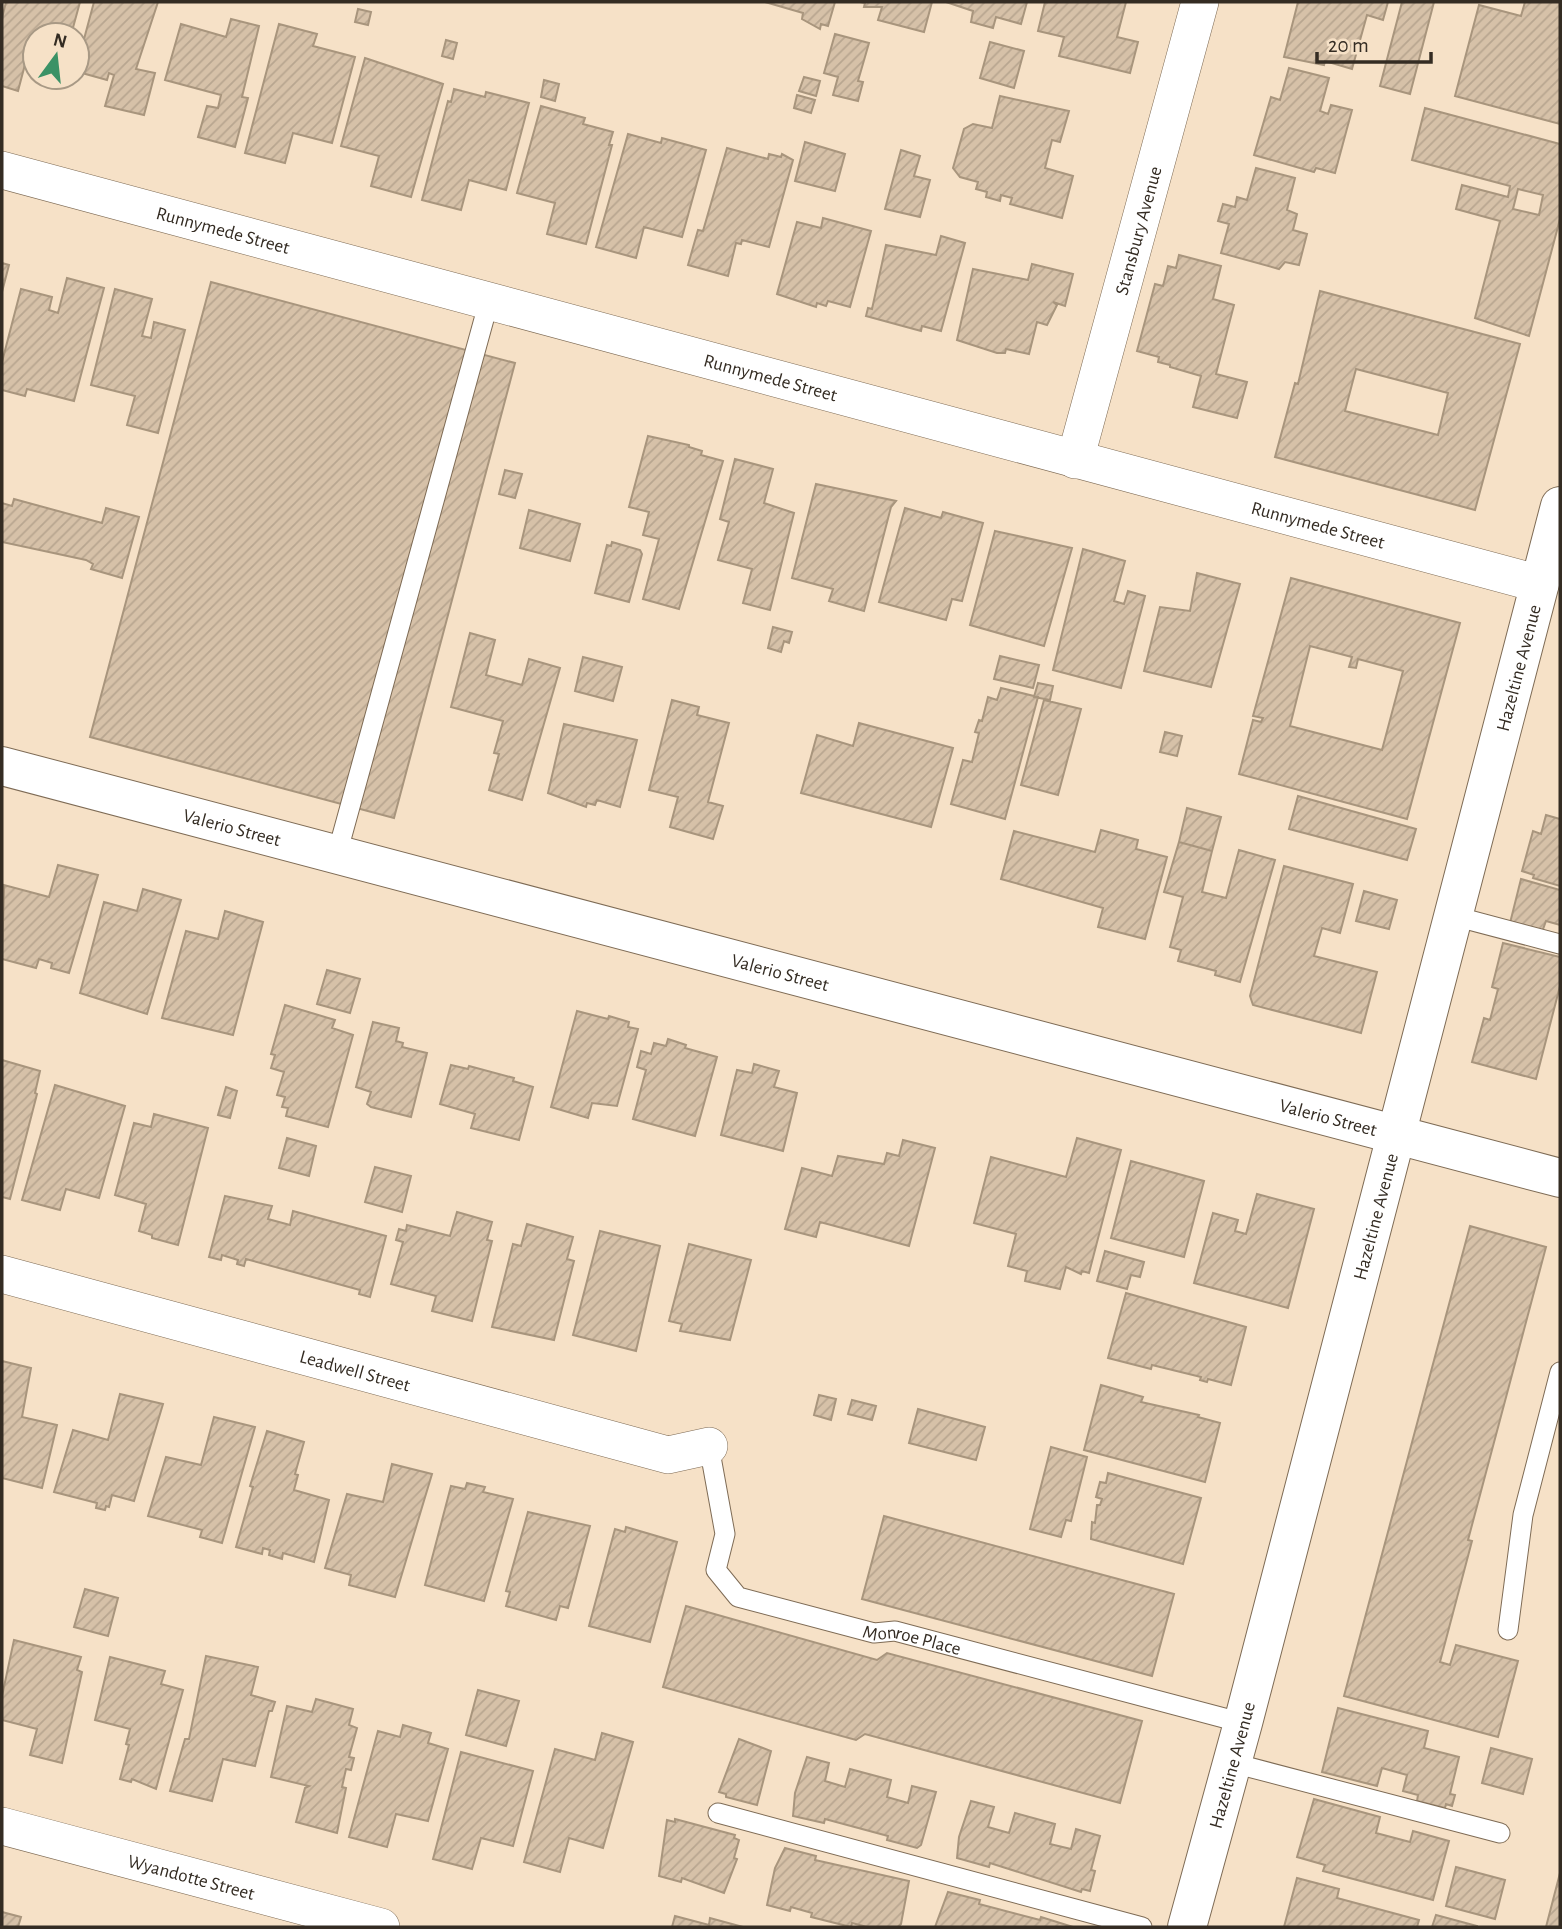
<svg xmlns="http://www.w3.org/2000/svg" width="1562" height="1929" font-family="'Alegreya Sans',sans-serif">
	<defs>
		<pattern id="building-hatch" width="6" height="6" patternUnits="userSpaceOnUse" patternTransform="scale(1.75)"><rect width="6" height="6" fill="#d6c1a8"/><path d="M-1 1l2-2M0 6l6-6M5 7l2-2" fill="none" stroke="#b8a690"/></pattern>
	</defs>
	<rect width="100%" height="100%" fill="#f6e1c7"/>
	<path fill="url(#building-hatch)" stroke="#a8957d" stroke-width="2" fill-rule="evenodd" d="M6,2H80L71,35H35V59L27,57L18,91L2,86V18Z
		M94,2H158L136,69L155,73L144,115L105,106L114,75L109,73L107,80L82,73L84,67L77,65Z
		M765,2H835L828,26L821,24L820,29L802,19L803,13Z
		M860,2H932L924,32L878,20L882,7H864L865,3Z
		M946,2H1027L1021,24L996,17L993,28L971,22L973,11Z
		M1045,2H1126L1117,37L1138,42L1130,73L1059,56L1064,37L1038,31Z
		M1298,2H1388L1383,20L1367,15L1352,69L1325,61L1324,65L1284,57Z
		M1402,2H1434L1410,94L1380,86Z
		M1525,2H1560V124L1455,96L1479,5L1521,16Z
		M358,9L371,12L368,25L355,22Z
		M231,19L259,26L242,97L248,98L235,147L198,137L207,106L218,108L221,95L165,80L181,24L226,37Z
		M279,24L317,34L313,46L355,57L332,143L293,133L285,163L245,153Z
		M835,34L869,43L858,81L863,82L858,101L833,95L838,77L824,73Z
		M446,40L457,43L453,59L442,56Z
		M990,42L1024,51L1014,88L980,78Z
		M365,58L443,84L411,197L371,186L379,156L341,146Z
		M1289,68L1329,78L1320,111L1328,114L1331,105L1352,110L1335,173L1316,168L1314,172L1254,155L1271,97L1280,100Z
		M804,77L820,81L816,96L799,91Z
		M544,80L559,84L555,101L541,97Z
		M454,89L485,97L486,92L529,103L506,190L469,180L461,210L422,200L448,101L451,102Z
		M797,95L815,100L811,113L794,108Z
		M1000,96L1069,111L1060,142L1052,140L1045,168L1073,176L1062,218L1010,204L1012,198L1001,195L1000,201L986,197L987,192L976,189L978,182L960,177L953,168L964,129L973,124L992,128Z
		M541,106L585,118L583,124L613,132L609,145H612L586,244L547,234L555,203L517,193Z
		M1425,108L1560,144V219L1529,336L1475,318L1500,221L1456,209L1462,185L1508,197L1510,186L1412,160ZM1518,189L1543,195L1539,215L1513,209Z
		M628,134L661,143L662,138L706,150L682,237L644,227L636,258L596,247Z
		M805,142L845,154L835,191L795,181Z
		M727,148L768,159L769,154L781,157L782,154L793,160L769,247L742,240L741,244L736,243L728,276L688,265L698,230L703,231Z
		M901,150L920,156L914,176L930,180L920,217L885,209Z
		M1256,168L1295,178L1287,210L1297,214L1293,230L1307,234L1299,265L1285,262L1279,269L1221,253L1229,224L1218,221L1223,204L1235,207L1237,197L1247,200Z
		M823,218L871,231L850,307L828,301L826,306L817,303L816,307L777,294L797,222L821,228Z
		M941,236L965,243L941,331L922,326L921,331L866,316L868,308L872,309L886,245L936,255Z
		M1179,255L1221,266L1213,299L1234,305L1216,374L1247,382L1237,418L1193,407L1201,376L1170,367V365L1158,362L1159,357L1137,351L1155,284L1163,286L1168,266L1176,268Z
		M2,263L9,265L2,292Z
		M1032,264L1073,274L1065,306L1053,302L1057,305L1047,325L1037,322L1029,354L1006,349L1005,353H997L957,340L973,269L1028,280Z
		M67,278L104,288L74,401L27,389L25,396L2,390V362L21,289L52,297L49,310L58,313Z
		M211,282L515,363L394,818L90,737Z
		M115,289L152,299L142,336L151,338L154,322L185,330L158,433L127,425L135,396L91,385Z
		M1320,291L1520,344L1475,510L1275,457L1295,383L1298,384ZM1356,369L1448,393L1438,435L1345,411Z
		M648,436L689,445V447L702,451L701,455L723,461L679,609L643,599L659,539L643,535L649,512L629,507Z
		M735,459L773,469L764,503L794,513L770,610L743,603L752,569L718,560L729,522L720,519Z
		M505,470L522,474L515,498L499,494Z
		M816,484L896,501L891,507L864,611L829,601L833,589L792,578Z
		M14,499L102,523L106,508L139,517L122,578L91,569L93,564L86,560L2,542V503L12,506Z
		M905,508L941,518L943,512L983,523L962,601L952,599L946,620L879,602Z
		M529,510L580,524L570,561L520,548Z
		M995,531L1072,548L1044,646L970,625Z
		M612,542L640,550L642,554L629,602L595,593L607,545L611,546Z
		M1083,549L1125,561L1114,601L1124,604L1128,591L1145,596L1121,688L1053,670Z
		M1197,573L1240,584L1211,687L1144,671L1160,607L1190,611Z
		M1291,578L1460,623L1407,819L1239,774L1253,720L1261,722L1263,718L1253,716ZM1310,646L1352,657L1349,667L1356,668L1358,659L1403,671L1382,750L1290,726Z
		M773,627L792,632L789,643L784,641L781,652L768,648Z
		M470,633L495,640L486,675L522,685L529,659L560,668L522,800L489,790L499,754L494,753L503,721L451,707Z
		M1000,656L1039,665L1033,688L994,679Z
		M583,657L622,667L613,701L575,691Z
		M1038,683L1053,686L1050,700L1034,697Z
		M1001,688L1038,697L1005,819L951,804L963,760L972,762L979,733L975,732L979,720L982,721L988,697L997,700Z
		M672,700L699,707L697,715L729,723L708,802L723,806L713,839L670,827L678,797L649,790Z
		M1044,700L1081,709L1058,795L1021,785Z
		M859,723L953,748L931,827L801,793L817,735L853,746Z
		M564,724L637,740L620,807L597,800L595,805L587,803L586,807L548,793Z
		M1165,732L1182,736L1177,756L1160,752Z
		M1298,796L1416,829L1407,860L1289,829Z
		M1187,808L1221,817L1212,851L1179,842Z
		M1546,815L1560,819V886L1533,878L1534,875L1522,871L1533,831L1541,834Z
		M1101,830L1138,840L1136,849L1167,857L1145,939L1098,927L1103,908L1001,879L1014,831L1095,852Z
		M1179,842L1212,851L1202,892L1226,898L1239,850L1275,860L1240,982L1215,975L1216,971L1178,961L1181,950L1170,947L1183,897L1164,892Z
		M58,865L98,875L69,973L51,968L52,963L39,959L36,968L2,959L4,885L49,897Z
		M1284,866L1353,884L1340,933L1322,928L1314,956L1377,972L1361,1033L1253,1005L1250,996Z
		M1521,879L1560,890V925L1546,921L1542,932L1510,923Z
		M143,889L181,900L147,1014L80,993L104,902L137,911Z
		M1364,891L1397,900L1389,929L1356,921Z
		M225,911L263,922L233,1035L162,1018L186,931L218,939Z
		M1503,943L1560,957V986L1536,1079L1472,1062L1484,1018L1490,1020L1498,989L1492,987Z
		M327,970L360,979L350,1013L317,1004Z
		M285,1005L335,1020L332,1028L353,1035L328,1127L286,1116L288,1108L282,1107L285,1097L277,1095L284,1072L271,1068L275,1055L271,1054Z
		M577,1011L608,1019L609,1016L629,1022L628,1027L638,1029L617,1106L592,1103L588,1118L551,1107Z
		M373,1022L399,1028L396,1041L403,1043L402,1047L427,1053L411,1117L371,1107L367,1104L371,1092L356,1087Z
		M668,1039L686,1045L685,1048L717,1057L695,1136L633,1119L646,1070L637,1067L641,1051L651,1054L654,1043L666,1046Z
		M2,1060L40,1071L35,1093L37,1094L10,1199L2,1197Z
		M754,1064L779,1071L774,1087L797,1093L783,1151L721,1135L737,1070L752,1073Z
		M451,1065L468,1069L469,1066L514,1078L513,1081L533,1087L519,1140L471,1128L475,1114L440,1104Z
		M55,1085L125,1106L99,1198L66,1189L60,1210L22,1200Z
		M226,1087L237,1091L230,1118L218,1115Z
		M154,1114L208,1128L178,1245L152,1238V1235L139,1231L146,1204L115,1195L134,1123L151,1127Z
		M287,1138L316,1146L309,1176L279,1168Z
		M1077,1138L1121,1150L1089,1273L1082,1271L1081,1274L1066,1267L1060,1289L1025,1281L1027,1271L1008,1266L1016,1234L974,1223L991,1157L1066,1177Z
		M903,1140L935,1148L909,1246L820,1222L816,1237L785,1229L802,1168L832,1176L838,1156L884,1164L887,1153L899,1156Z
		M1131,1161L1204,1181L1184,1257L1111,1238Z
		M375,1167L411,1176L402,1212L365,1202Z
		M1257,1194L1314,1209L1288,1308L1194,1283L1213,1213L1238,1220L1235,1231L1246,1234Z
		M225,1196L272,1206L268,1219L290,1225L293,1211L386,1236L370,1297L359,1294L360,1290L246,1259L244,1266L237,1264L238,1260L222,1255L221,1260L209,1257Z
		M457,1212L492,1222L487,1240L492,1241L472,1321L432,1311L436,1296L391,1284L403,1242L396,1240L399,1229L406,1231L407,1225L450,1236Z
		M527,1224L573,1237L567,1259L574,1261L554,1340L492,1327L513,1244L521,1246Z
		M1470,1226L1546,1247L1468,1540L1472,1541L1440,1662L1450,1665L1456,1645L1518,1661L1498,1737L1344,1696Z
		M600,1231L660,1246L636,1351L573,1335Z
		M689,1244L751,1260L730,1340L680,1331L682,1324L669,1321Z
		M1105,1251L1144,1262L1140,1277L1131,1275L1127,1289L1097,1281Z
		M1126,1293L1246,1327L1231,1385L1208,1379L1207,1382L1200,1380L1201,1377L1152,1365L1151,1369L1108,1358Z
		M2,1361L31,1368L22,1417L57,1425L42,1488L2,1478Z
		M1101,1385L1143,1397L1141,1402L1199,1415L1198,1417L1220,1423L1205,1482L1084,1450Z
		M120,1394L163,1404L134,1501L112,1495L109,1507L106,1506L105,1510L96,1508L97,1503L54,1492L73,1430L108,1440Z
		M819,1395L836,1399L831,1420L814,1415Z
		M852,1400L876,1406L872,1420L848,1414Z
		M918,1409L985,1427L976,1460L909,1443Z
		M214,1417L255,1427L222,1543L200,1537L202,1530L148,1516L166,1457L201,1465Z
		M267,1431L304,1442L295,1474L298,1475L294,1490L329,1500L314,1562L283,1553L282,1559L269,1555L270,1550L263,1548L262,1554L236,1547L253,1487L250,1486Z
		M1051,1447L1087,1457L1071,1521L1066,1520L1061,1537L1030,1529Z
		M392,1464L432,1474L395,1597L349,1585L351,1575L325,1568L347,1494L383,1502Z
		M1108,1473L1201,1498L1183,1564L1091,1539L1092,1522L1095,1523L1097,1505H1100L1102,1499L1096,1497L1100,1482L1106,1483Z
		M467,1483L485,1487L483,1492L513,1499L484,1601L425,1585L451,1486L465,1489Z
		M528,1512L590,1526L568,1608L560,1606L556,1620L506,1606L510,1592L506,1591Z
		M884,1516L1174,1594L1152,1676L862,1599Z
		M626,1527L677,1542L650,1642L589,1626L615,1529L625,1532Z
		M85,1589L118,1598L108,1636L74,1627Z
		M686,1606L877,1660L887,1653L1142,1721L1120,1803L865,1734L856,1740L663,1687Z
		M14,1640L81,1657L77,1670L82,1672L62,1763L30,1755L37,1729L2,1720V1696Z
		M206,1656L258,1667L251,1695L275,1702L272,1711H269L255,1766L223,1759L212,1801L170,1791L185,1739H189Z
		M110,1657L165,1671L161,1684L183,1690L156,1789L132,1779L131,1782L120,1779L129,1745L126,1744L130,1729L95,1720Z
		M478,1690L519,1701L506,1746L466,1735Z
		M316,1699L353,1709L349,1725L357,1728L349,1757L354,1758L351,1770L346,1769L342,1787L346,1788L337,1833L296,1822L305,1788L309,1786L271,1777L287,1706L312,1712Z
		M1338,1708L1428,1731L1424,1748L1459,1757L1450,1794L1455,1795L1452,1806L1446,1804L1445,1808L1417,1801L1418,1795L1403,1791L1407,1775L1382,1768L1377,1786L1322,1772Z
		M403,1725L431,1733L428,1743L448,1749L428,1821L396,1814L387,1847L349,1837L378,1731L400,1737Z
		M602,1733L633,1742L603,1848L569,1838L560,1872L524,1862L555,1749L595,1760Z
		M739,1739L771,1751L757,1805L726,1797V1794L719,1792Z
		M1491,1748L1532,1759L1523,1794L1482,1783Z
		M461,1752L533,1771L513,1846L481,1838L472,1869L433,1859Z
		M807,1757L829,1763L825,1781L845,1787L850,1769L891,1780L887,1797L908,1803L912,1786L936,1792L921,1845L917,1848L887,1840L888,1836L825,1819L824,1823L793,1816L795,1793Z
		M1314,1799L1380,1817L1376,1833L1410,1842L1413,1831L1449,1841L1433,1900L1323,1871L1325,1865L1297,1857Z
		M971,1801L994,1807L988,1827L1009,1833L1015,1813L1055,1824L1050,1844L1071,1849L1076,1829L1100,1836L1091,1870L1095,1871L1090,1891L1082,1889L1081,1892L990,1863L989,1867L957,1858L959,1837Z
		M675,1819L735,1835L734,1838L739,1840L734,1858L737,1859L724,1893L682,1878L681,1882L659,1876L667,1820L675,1822Z
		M785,1848L816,1856L815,1860L909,1881L901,1924L898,1927H867L852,1923L851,1927L811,1917L812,1913L791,1907L790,1911L767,1905L775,1868Z
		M1456,1867L1505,1880L1495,1919L1446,1906Z
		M1560,1873V1927H1546Z
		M1297,1878L1339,1889L1337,1898L1419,1920L1417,1927H1284Z
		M948,1892L980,1900L979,1904L1040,1920L1041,1917L1073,1927H935Z
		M2,1912L21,1917L18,1927H2Z
		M1436,1915L1477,1926V1927H1432Z
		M675,1916L709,1925L710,1918L743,1927H672Z"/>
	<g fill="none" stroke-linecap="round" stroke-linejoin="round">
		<g stroke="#7e6b55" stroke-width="21">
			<g id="service">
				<path d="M337,854L489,301"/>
				<path d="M1454,916L1560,944"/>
				<path id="s1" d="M709,1446L725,1534L716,1570L738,1597L874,1633L895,1631L1243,1723"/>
				<path d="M1508,1630L1523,1515L1560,1372"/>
				<path d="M1233,1763L1500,1833"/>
				<path d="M718,1813L1142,1927"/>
			</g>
		</g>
		<g stroke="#7e6b55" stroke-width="38">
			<g id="minor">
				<path id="s2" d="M2,170L1540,584"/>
				<path id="s3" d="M1075,460L1200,2"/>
				<path id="s4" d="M2,1274L668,1455L709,1446"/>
				<path id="s5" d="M2,1826L381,1927"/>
			</g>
		</g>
		<g stroke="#7e6b55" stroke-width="40">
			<g id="tertiary">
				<path id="s6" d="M2,766L1560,1178"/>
				<path id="s7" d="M1187,1927L1243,1723L1560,506"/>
			</g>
		</g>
		<use href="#service" stroke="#fff" stroke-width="19"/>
		<use href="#minor" stroke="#fff" stroke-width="37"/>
		<use href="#tertiary" stroke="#fff" stroke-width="38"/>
	</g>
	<g text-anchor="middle" stroke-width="5" stroke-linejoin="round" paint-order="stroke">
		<g font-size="19" fill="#342c23" stroke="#f6e1c7">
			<text dy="7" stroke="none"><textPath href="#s2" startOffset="229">Runnymede Street</textPath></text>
			<text dy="7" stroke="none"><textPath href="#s3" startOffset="238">Stansbury Avenue</textPath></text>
			<text dy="7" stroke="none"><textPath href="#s2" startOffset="796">Runnymede Street</textPath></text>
			<text dy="7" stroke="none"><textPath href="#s2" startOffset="1363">Runnymede Street</textPath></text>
			<text dy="7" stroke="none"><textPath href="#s7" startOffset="1302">Hazeltine Avenue</textPath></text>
			<text dy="7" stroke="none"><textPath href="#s6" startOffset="238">Valerio Street</textPath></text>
			<text dy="7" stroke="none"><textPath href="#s6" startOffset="805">Valerio Street</textPath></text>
			<text dy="7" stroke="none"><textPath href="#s6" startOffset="1372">Valerio Street</textPath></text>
			<text dy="7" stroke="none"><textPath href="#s7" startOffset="735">Hazeltine Avenue</textPath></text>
			<text dy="7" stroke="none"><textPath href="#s4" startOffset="366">Leadwell Street</textPath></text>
			<text dy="7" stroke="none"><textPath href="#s1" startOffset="341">Monroe Place</textPath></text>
			<text dy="7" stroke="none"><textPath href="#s7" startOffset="168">Hazeltine Avenue</textPath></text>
			<text dy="7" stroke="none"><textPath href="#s5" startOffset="196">Wyandotte Street</textPath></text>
		</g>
	</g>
	<rect width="1562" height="1929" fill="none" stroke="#342c23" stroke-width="7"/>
	<g transform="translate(56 56) rotate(15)"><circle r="33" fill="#f6e1c7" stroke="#a89985" stroke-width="2"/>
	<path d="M0-5L12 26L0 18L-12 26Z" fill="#3b9266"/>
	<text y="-10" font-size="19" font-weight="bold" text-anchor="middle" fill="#342c23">N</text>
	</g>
	<path d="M1317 52v10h114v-10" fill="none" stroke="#342c23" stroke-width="3.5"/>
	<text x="1328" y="52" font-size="21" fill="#342c23" stroke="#f6e1c7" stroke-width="5" paint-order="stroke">20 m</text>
</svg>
